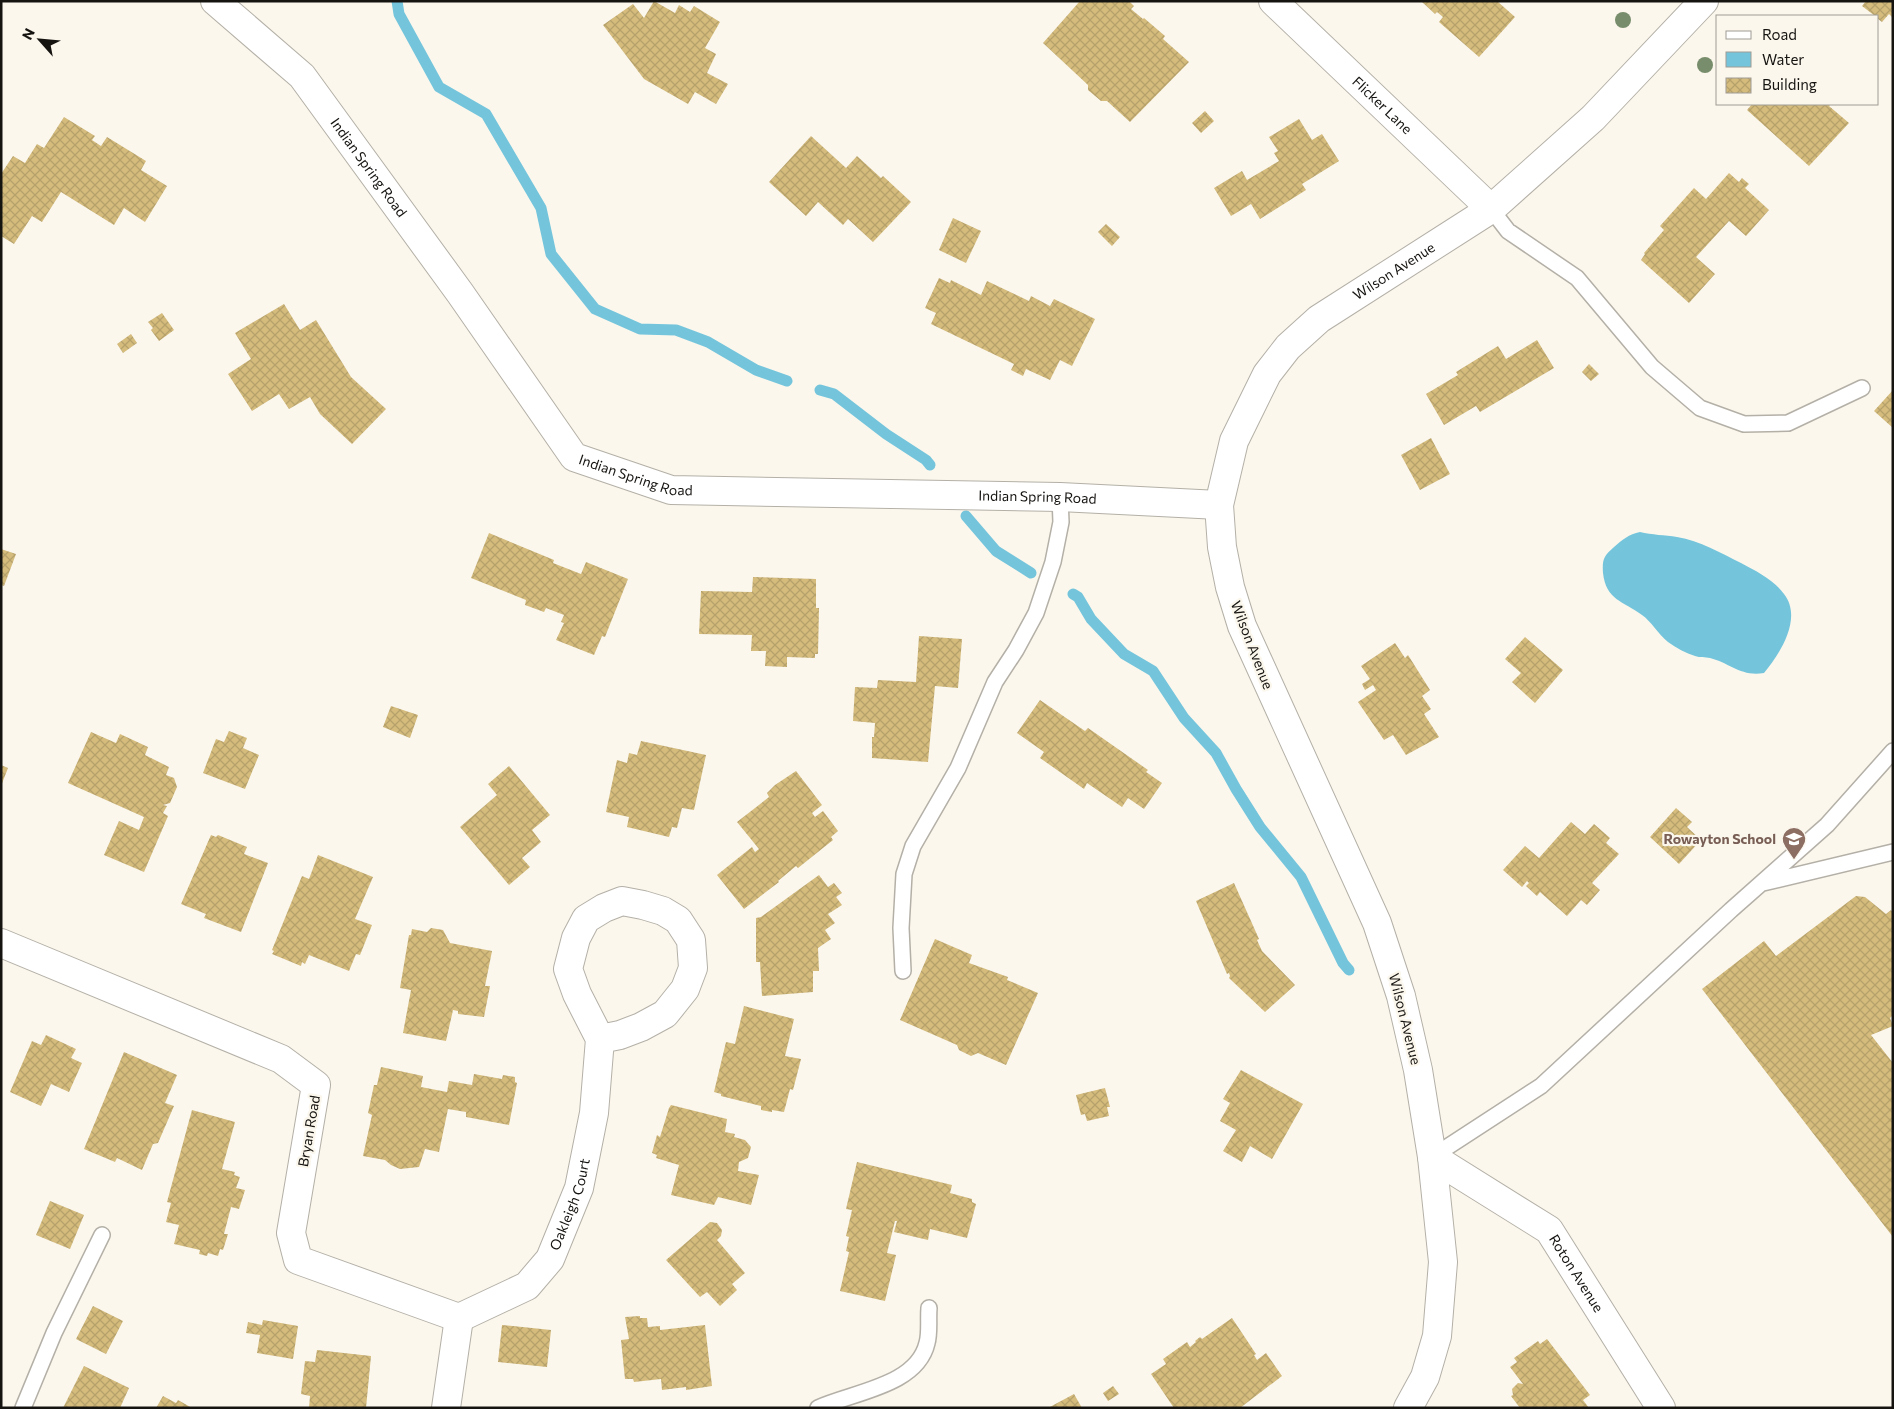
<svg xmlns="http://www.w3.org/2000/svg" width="1894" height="1409" font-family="Commissioner,sans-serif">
	<defs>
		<pattern id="building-cross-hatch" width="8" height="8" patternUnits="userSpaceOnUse" patternTransform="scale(1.25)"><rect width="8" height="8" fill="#d5bc7d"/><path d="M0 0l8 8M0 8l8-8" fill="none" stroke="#b6a16b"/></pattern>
	</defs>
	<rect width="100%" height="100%" fill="#fbf7ed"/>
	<path fill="#74c5dc" d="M1640,532C1652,535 1665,535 1677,537C1700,541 1721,553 1741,563C1756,571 1774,580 1784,594C1803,618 1780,654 1764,673C1741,677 1730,663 1710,658C1705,657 1700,658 1695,656C1686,653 1676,648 1668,642C1658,634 1651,621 1642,615C1623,601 1606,600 1603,573C1602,559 1604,556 1614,547C1622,540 1629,534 1640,532Z"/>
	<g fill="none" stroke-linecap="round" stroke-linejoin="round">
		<path stroke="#74c5dc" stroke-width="11" d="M397,1L399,14L439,87L486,114L541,208L551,254L595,309L640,329L676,330L708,342L756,370L787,381
			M820,390L834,394L886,434L926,460L930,465
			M966,516L996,551L1031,573
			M1073,594L1078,597L1091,619L1124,654L1153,671L1184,718L1216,753L1236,789L1260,827L1301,877L1343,963L1349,970"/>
	</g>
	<path fill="url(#building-cross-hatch)" d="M654,1L675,13L679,5L690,12L694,6L720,22L705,48L716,54L707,73L728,84L716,104L695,92L688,104L644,79L603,25L633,4L644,18Z
		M1080,1H1129L1134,6L1131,9L1143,19L1144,18L1165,36L1163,39L1189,62L1130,122L1107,101H1101L1088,90V85L1043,43Z
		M1421,1H1497L1515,17L1479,57L1439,22L1443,17L1437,12L1435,14Z
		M1866,1H1893V18L1889,14L1882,22L1878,19V16H1875L1862,6Z
		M1752,104H1831L1829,106L1849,123L1809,166L1747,110Z
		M1205,111L1214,121L1201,133L1192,123Z
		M64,117L95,136L92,140L101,146L107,137L146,161L141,170L167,186L145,222L124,208L114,225L61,192L42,222L32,216L14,244L1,236V174L13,156L25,163L37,144L44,148Z
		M1299,119L1312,140L1322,134L1339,161L1302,184L1306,190L1260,219L1251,204L1231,216L1214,188L1242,171L1247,180L1279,161L1274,153L1278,151L1269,137Z
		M811,136L846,168L857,156L881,178L883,176L911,202L873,242L848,219L843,225L818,202L806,216L769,182Z
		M1729,173L1739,182L1742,178L1749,184L1745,188L1769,210L1746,236L1729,221L1696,257L1715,274L1689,303L1641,260L1645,254L1644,253L1664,230L1660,226L1694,188L1706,199Z
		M953,218L981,231L966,263L939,250Z
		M1106,224L1120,237L1112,246L1098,232Z
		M939,278L950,283L951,280L981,295L987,281L1029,301L1031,296L1050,306L1054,299L1095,319L1072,366L1060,360L1050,380L1026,369L1023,376L1011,370L1014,364L931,324L936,313L925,308Z
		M284,304L300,330L316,320L351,377L386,409L352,444L320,414L310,397L289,409L279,394L252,411L228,374L251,359L235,333Z
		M162,313L174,330L159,341L151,330L153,328L148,322Z
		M131,334L137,343L123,353L117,344Z
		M1537,340L1554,368L1480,412L1476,406L1444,425L1426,394L1458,375L1456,372L1498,346L1506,359Z
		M1589,364L1599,374L1591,381L1582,372Z
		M1893,390V428L1874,411Z
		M1431,438L1450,474L1420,490L1401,455Z
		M489,533L554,560L553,563L581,574L586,562L628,579L605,637L602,636L594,655L556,640L564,623L561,622L564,615L546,608L544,612L525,605L526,600L471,578Z
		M1,549L16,554L4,586L1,585Z
		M753,577L816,579V608H819L818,654H815V658L787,657V667L765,666L766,651H751L752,635L699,634L701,591L752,592Z
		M919,636L962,639L958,688L935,686L928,762L872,758V737H874L875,723L853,721L855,687L877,688L878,680L916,682Z
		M1525,637L1563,670L1535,703L1512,682L1521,673L1505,659Z
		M1395,643L1405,658L1408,655L1430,690L1422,696L1431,709L1424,714L1439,737L1406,755L1393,735L1384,740L1358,702L1376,690L1373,685L1365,690L1362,684L1370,679L1361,666Z
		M1040,700L1085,731L1088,728L1148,770L1146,772L1162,783L1144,809L1128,798L1122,807L1087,783L1084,789L1040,758L1044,752L1017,733Z
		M391,706L418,715L410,738L383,727Z
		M229,731L247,738L243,748L259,755L245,789L203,773L216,739L224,742Z
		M91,732L116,743L120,734L148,747L145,755L169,767L166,775L174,778L177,787L170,803L163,805L167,806L163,813L168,816L144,872L104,855L119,821L139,830L144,817L68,783Z
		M641,741L706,755L694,810L682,808L677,828L672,827L669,837L627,827L629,817L606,812L617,760L627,763L629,753L637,755Z
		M1,765L8,768L1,786Z
		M509,766L550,815L532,830L541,842L522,858L530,867L509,885L460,827L497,795L488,784Z
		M796,771L822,805L812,813L815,817L823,811L838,831L831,837L833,840L798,868L796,866L778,881L779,882L744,909L717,875L752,847L755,852L759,849L737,822L769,797L767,793L775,785Z
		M1676,808L1692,822L1687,827L1701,840L1679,864L1650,837Z
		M1571,822L1585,834L1594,824L1610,838L1606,843L1619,854L1592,883L1600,890L1587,905L1581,900L1567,916L1540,892L1537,896L1526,886L1529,883L1527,881L1522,887L1503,870L1525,846L1539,858Z
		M211,835L216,837L218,835L247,847L244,854L268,863L241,932L204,918L206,914L181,904Z
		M318,855L373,877L355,919L372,925L360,955L356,954L349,971L309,955L305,964L302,962L301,966L272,954L274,951L272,950L302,876L309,879Z
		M819,875L828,887L834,883L842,893L836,897L842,905L828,914L835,923L825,930L831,939L818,948L819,971H813V992L762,996L760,962H756V918L761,917Z
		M1234,883L1259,939L1257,940L1262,951L1295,985L1265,1012L1229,978L1230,976L1229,973L1227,974L1196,901Z
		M1856,896L1865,897L1886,914L1891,910L1893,913V1015L1890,1018L1893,1026L1871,1035L1893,1063V1237L1702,989L1764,941L1776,956Z
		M431,928L443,930L450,943L492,951L485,986H490L484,1017L458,1014V1011L453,1010L446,1041L403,1033L411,990L400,988L409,935H411L412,929L427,932Z
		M935,939L972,955L969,963L1008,977L1007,980L1038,993L1006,1065L978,1053L971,1056L959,1050L957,1045L900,1020Z
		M744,1006L794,1019L785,1056L801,1059L793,1090L790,1089L784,1112L772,1110V1112L761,1110V1106L721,1096V1094L714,1092L726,1042L735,1044Z
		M46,1035L76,1049L71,1058L82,1063L69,1092L51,1084L41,1106L10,1092L32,1041L41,1045Z
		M124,1052L177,1075L165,1103L174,1106L158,1143L153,1144L142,1170L117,1158L115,1162L84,1149Z
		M381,1067L423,1076L421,1087L447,1092L449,1081L472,1085L474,1074L502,1079L503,1075L515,1077V1082L517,1083L509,1125L466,1117V1112L448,1109L439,1152L425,1149L419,1167L400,1169L391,1165L385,1160L363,1156L372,1115L368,1113L374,1085H377Z
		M1241,1070L1303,1104L1272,1159L1250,1146L1242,1162L1223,1151L1236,1130L1220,1121L1230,1103L1223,1099Z
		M1105,1088L1110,1107H1107L1109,1116L1087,1121L1085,1114L1081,1115L1076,1095Z
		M671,1105L727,1119L725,1132L735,1134L734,1137L745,1140L751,1147L748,1158L739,1162L738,1171L759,1175L751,1205L718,1197L714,1205L671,1195L679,1165L656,1158L657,1155L652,1153L657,1135L660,1137L669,1108Z
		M192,1110L235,1122L222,1169L235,1172L234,1175L240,1177L236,1188L245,1190L239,1209L231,1207L224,1234H228L223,1250L220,1249L218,1256L208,1253L207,1256L199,1254L200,1250L174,1244L179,1225L166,1222L171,1203L167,1202Z
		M857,1162L952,1185L950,1193L972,1199V1202L976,1204L967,1238L930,1229L928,1240L894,1232L897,1221H895L887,1253L896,1255L885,1301L840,1291L849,1252L846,1251L849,1237L846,1236L852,1210L846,1209Z
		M50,1201L84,1215L70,1249L36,1235Z
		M710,1222L717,1223L722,1230L721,1236L717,1240L745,1273L732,1284L737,1290L720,1306L707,1292L700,1297L666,1260Z
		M93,1306L123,1321L106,1354L76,1339Z
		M640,1316V1318H647L648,1327L660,1326V1330L705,1325L712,1386L686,1390V1387L662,1390L661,1379L634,1382L633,1379H625L621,1340L629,1339L625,1317Z
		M1232,1318L1256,1354L1254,1355L1257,1360L1266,1353L1282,1376L1240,1408H1174L1151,1374L1166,1364L1163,1359L1187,1342L1190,1347L1196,1342L1195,1341L1200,1337L1202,1339Z
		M263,1320L298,1326L293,1359L257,1353L260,1335L246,1333L248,1322L262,1325Z
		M502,1325L551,1330L547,1367L498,1362Z
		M1547,1339L1590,1395L1583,1400L1589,1408H1520L1511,1396L1513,1395L1512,1389L1518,1383L1523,1384L1510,1367L1517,1362L1514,1358L1538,1341L1540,1344Z
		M317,1350L371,1356L366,1408H309L310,1396L301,1394L305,1361L315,1362Z
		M84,1366L129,1388L120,1408H63Z
		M1113,1386L1119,1394L1108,1401L1103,1393Z
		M1074,1394L1082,1408H1048Z
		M163,1396L176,1403L178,1400L192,1408H156Z"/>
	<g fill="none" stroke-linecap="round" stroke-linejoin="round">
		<g stroke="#b4b0a7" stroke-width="18">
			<path id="service" d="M1491,209L1508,231L1577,278L1652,367L1700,408L1744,424L1788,423L1862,388
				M1763,883L1893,852
				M903,971L901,928L904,874L913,846L958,768L995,682L1016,650L1036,613L1053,562L1061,522L1060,497
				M1432,1157L1541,1086L1731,910L1827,825L1893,751
				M23,1408L54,1333L102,1235
				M818,1408C853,1392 917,1386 927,1343C930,1333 928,1319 929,1308"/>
		</g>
		<g stroke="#b4b0a7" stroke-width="30">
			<g id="minor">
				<path id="s1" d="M215,1L302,76L460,293L574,457L671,490L1060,497L1219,505"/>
				<path id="s2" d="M1273,1L1491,209"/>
				<path d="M1,943L281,1059L316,1085L291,1233L298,1260L459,1318"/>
				<path id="s3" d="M1432,1157L1549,1230L1661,1408"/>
				<path id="s4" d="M459,1318L527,1286L550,1259L579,1188L594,1113L600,1039L577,994L568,969L576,938L586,919L604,908L622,901L643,905L663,911L678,920L691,940L693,968L685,989L665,1014L641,1027L620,1035L600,1039"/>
				<path d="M446,1408L459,1318"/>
				<path id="s5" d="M1408,1408L1425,1377L1437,1336L1443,1262L1432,1157L1418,1070L1401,996L1377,923L1242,626L1230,587L1222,547L1219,505L1234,441L1267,374L1288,347L1319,319L1491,209L1593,118L1704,1"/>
			</g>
		</g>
		<use href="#service" stroke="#fff" stroke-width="15"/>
		<use href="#minor" stroke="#fff" stroke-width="28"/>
	</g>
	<g fill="#788d6b">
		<circle cx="1623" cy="20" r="8"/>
		<circle cx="1705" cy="65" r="8"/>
	</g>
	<defs>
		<g id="school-pin" transform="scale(1.25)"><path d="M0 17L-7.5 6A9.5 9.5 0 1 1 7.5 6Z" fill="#8d6e63" stroke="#fbf7ed"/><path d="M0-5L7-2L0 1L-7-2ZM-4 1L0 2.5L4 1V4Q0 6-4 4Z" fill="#fff"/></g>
	</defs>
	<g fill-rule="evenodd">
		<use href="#school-pin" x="1794" y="839"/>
	</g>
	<g text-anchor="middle" stroke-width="4.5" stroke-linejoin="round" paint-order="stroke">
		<g font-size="14" fill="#161411" stroke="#fbf7ed">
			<text dy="5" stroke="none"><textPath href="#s2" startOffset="151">Flicker Lane</textPath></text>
			<text dy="5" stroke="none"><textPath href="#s1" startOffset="228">Indian Spring Road</textPath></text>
			<text dy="5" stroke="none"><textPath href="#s5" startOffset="1254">Wilson Avenue</textPath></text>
			<text dy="5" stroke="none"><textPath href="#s1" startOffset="648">Indian Spring Road</textPath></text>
			<text dy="5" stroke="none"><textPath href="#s1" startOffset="1052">Indian Spring Road</textPath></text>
			<text transform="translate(1252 645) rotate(69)" y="5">Wilson Avenue</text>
			<text transform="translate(1405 1019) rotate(76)" y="5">Wilson Avenue</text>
			<text transform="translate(309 1131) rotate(-80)" y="5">Bryan Road</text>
			<text dy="5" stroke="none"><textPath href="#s4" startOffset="169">Oakleigh Court</textPath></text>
			<text dy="5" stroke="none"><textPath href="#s3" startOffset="189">Roton Avenue</textPath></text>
		</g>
		<g font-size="14" font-weight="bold" fill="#785e54" stroke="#fbf7ed" text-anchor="end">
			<text x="1776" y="844">Rowayton School</text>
		</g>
	</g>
	<rect width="1894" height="1409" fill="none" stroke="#161411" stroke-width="5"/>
	<rect x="1716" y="15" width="162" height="90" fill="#fbf7ed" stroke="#9f9c95"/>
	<rect x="1726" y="31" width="25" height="8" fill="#ffffff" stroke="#9f9c95"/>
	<text x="1762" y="40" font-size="15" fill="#161411">Road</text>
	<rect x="1726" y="52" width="25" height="15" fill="#74c5dc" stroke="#9f9c95"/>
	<text x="1762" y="65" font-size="15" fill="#161411">Water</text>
	<rect x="1726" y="78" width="25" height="15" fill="url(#building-cross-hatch)" stroke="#9f9c95"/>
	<text x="1762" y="90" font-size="15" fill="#161411">Building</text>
	<g transform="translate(40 40) rotate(297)" stroke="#fbf7ed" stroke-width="4" paint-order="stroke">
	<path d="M0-4L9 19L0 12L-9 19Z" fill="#161411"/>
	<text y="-8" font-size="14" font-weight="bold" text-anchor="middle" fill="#161411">N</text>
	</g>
</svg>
